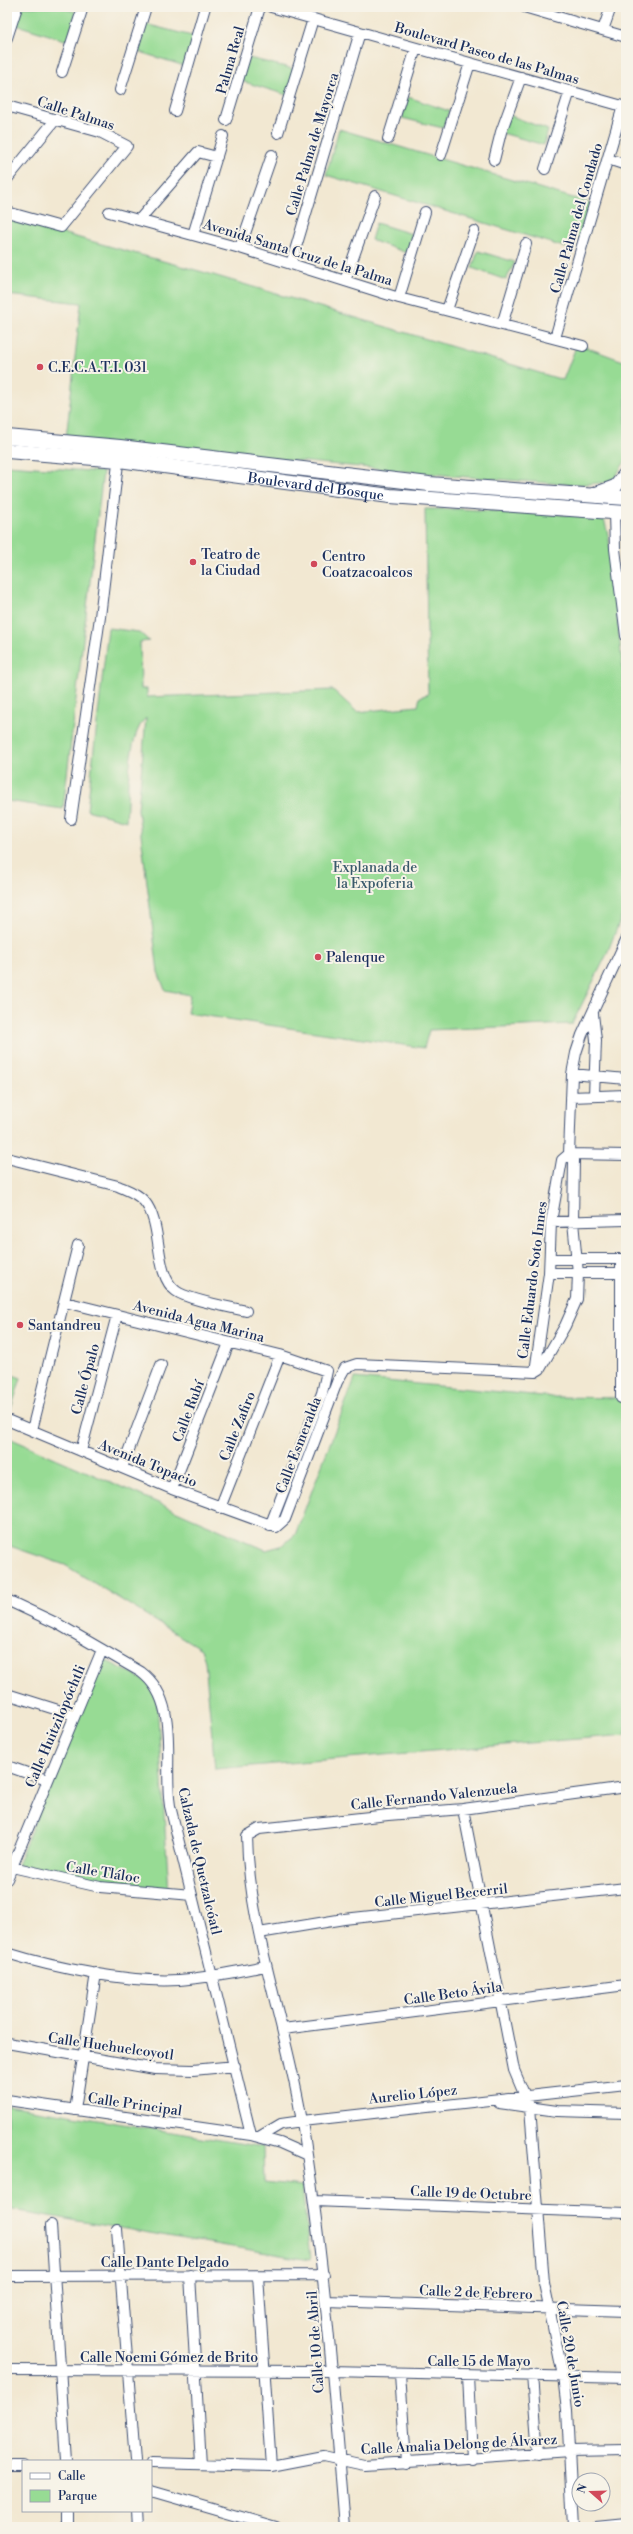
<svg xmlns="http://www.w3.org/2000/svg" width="633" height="2534" font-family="'Libre Bodoni',serif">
	<rect width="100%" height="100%" fill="#f7f3e8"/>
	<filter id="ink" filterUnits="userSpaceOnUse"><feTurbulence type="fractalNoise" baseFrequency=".025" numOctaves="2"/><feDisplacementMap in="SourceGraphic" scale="8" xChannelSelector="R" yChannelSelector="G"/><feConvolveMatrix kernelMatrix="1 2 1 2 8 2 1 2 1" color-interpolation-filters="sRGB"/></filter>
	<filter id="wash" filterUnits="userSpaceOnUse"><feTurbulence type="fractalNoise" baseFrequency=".012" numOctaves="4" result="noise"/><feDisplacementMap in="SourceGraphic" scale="16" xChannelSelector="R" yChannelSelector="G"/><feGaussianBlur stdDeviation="0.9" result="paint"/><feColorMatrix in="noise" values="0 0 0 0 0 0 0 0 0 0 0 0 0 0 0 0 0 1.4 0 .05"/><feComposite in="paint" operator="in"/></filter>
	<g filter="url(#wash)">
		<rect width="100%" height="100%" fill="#f2e8d2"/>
		<path fill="#97db94" stroke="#598579" d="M23,7H59L76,12L68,41L17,25Z
			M141,23L196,37L188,67L133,50Z
			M245,57L298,70L290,96L238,80Z
			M408,97L449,111L443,128L402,118Z
			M509,115L548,130L544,145L502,133Z
			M339,129L590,203L574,250L326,175Z
			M7,218L210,274L563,380L577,344L626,362V460L612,482L575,485L455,476L66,439L81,303L7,295Z
			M376,223L412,234L407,253L371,240Z
			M478,251L515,262L506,280L472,268Z
			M7,465L103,472L63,809L7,801Z
			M425,509H460L585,516L604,519L609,539L626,700V905L606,956L572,1024L429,1030L424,1048L187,1013L190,995L165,990L158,972L138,810L146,718C127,734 128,796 126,821L87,810L108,628L139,632L149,641L140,642L141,689H147V697L333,690L357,712L418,706L420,697L428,694Z
			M7,1373L21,1378L9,1415L7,1414Z
			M355,1378L553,1397L626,1398V1735L215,1769L205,1661L201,1649L65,1565L7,1545V1437L266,1550L281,1546L295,1535Z
			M101,1658L148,1682L157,1701L169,1892L88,1881L17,1865Z
			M7,2105L263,2147L264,2182L302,2186L310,2260L7,2209Z"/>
	</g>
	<g filter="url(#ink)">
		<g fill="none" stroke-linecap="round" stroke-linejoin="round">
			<g stroke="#3b4b6f" stroke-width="12">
				<path id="minor" d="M271,7L626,107
					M524,7L626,37
					M603,30L611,7
					M7,38L17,7
					M62,72L83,7
					M120,90L146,7
					M7,106L100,132L127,146L61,227L7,212
					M175,111L205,7
					M226,120L260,7
					M278,133L313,19
					M388,139L416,48
					M441,155L470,63
					M608,159L626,165
					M494,160L501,132L521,77
					M545,169L570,91
					M7,179L56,119
					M109,212L240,248L399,298L583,346
					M139,220L198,152L217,157
					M193,235L223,136
					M240,248L272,155
					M291,264L360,32
					M345,281L375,196
					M399,298L425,212
					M447,310L474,231
					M502,325L526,244
					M555,338L623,106
					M614,512L615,549L626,636
					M71,819L100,617L119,455
					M593,1014L596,1040L594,1096
					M572,1074L626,1079
					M571,1097L626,1095
					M569,1154L626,1155
					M7,1158L118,1186C127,1190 137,1193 144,1201C164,1224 153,1274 176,1291C188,1300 229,1307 246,1311
					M551,1222L626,1220
					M550,1259H626
					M549,1273H626
					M65,1302L280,1355L327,1371L322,1393L270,1526
					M535,1372L549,1273L551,1222L562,1160L569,1154
					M621,1398V1259
					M7,1420L172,1489L276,1527L285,1519L337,1382L345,1368L357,1364L535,1372L540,1369L565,1326L577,1299L578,1273L573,1222L574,1160L569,1154L572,1074L576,1053L582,1035L626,940
					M32,1430L78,1245
					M81,1451L117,1315
					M122,1468L161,1365
					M172,1489L229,1343
					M220,1508L280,1355
					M7,1600L58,1624L141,1672C181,1702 163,1762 170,1806L251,2135
					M7,1694L74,1715
					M7,1766L47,1780
					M463,1809L514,2070L530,2108L544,2283L563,2376L567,2410L573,2527
					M12,1867L100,1887L192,1895
					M7,1879L102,1650
					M259,1933L344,1919L626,1888
					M7,1953C55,1968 129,1983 179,1980C208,1978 237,1971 266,1966
					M283,2029L626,1985
					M7,2043L155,2069L193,2070L235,2066
					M7,2100L251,2135L280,2143L307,2155
					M499,2103L557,2111L626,2113
					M75,2110L96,1973
					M259,2137L281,2124L302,2121L626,2085
					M314,2201L626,2213
					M51,2225L66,2461
					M117,2229L135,2461
					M190,2275L201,2464
					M7,2276L324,2275
					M258,2276L271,2466
					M326,2301L626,2311
					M7,2370L331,2371L626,2378
					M400,2374L406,2463
					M468,2375L472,2459
					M532,2375L538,2454
					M151,2463L271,2466L323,2456L364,2465L570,2451L626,2450
					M7,2465H23
					M151,2491L276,2527
					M67,2511V2527
					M137,2511L138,2527
					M345,2527C334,2392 324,2256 302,2122C287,2026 249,1933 247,1836L259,1829L388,1815L463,1809L626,1787
					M596,2527L626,2524"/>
			</g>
			<g stroke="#3b4b6f" stroke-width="15">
				<path id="tertiary" d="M592,495L616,486L626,473"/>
			</g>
			<g stroke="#3b4b6f" stroke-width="16">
				<g id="secondary">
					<path d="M7,437L120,447L429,484L626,498"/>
					<path id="s1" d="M7,451L119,460L390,496L626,513"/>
				</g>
			</g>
			<use href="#minor" stroke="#fff" stroke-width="10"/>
			<use href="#tertiary" stroke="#fff" stroke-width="13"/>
			<use href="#secondary" stroke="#fff" stroke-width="14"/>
		</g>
	</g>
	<g fill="#d1495b" stroke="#f7f3e8" stroke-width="1.5">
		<circle cx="40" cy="367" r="4"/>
		<circle cx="193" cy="562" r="4"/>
		<circle cx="314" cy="564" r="4"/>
		<circle cx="318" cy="957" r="4"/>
		<circle cx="20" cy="1325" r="4"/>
	</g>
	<g text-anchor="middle" stroke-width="4" stroke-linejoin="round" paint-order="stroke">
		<g font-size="14" fill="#1b2f5e" stroke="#f7f3e8">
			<text transform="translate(487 53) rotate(16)" y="5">Boulevard Paseo de las Palmas</text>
			<text transform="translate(230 60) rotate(-74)" y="5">Palma Real</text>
			<text transform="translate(76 113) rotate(18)" y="5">Calle Palmas</text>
			<text transform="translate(312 144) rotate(-73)" y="5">Calle Palma de Mayorca</text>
			<text transform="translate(576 218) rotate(-74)" y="5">Calle Palma del Condado</text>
			<text transform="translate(298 252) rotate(17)" y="5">Avenida Santa Cruz de la Palma</text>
			<text dy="5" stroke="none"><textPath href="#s1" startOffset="311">Boulevard del Bosque</textPath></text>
			<text transform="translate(532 1280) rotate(-83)" y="5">Calle Eduardo Soto Innes</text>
			<text transform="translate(199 1321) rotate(14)" y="5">Avenida Agua Marina</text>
			<text transform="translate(85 1379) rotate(-75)" y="5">Calle Ópalo</text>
			<text transform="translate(188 1411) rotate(-69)" y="5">Calle Rubí</text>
			<text transform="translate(237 1426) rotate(-68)" y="5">Calle Zafiro</text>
			<text transform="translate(298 1445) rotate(-69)" y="5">Calle Esmeralda</text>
			<text transform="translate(148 1463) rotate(22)" y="5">Avenida Topacio</text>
			<text transform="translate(55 1726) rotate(-67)" y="5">Calle Huitzilopóchtli</text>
			<text transform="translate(434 1796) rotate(-6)" y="5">Calle Fernando Valenzuela</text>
			<text transform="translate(200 1861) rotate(77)" y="5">Calzada de Quetzalcóatl</text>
			<text transform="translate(103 1872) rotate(9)" y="5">Calle Tláloc</text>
			<text transform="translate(441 1895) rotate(-6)" y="5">Calle Miguel Becerril</text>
			<text transform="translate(453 1993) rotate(-8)" y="5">Calle Beto Ávila</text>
			<text transform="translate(111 2046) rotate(8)" y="5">Calle Huehuelcoyotl</text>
			<text transform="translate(413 2094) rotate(-6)" y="5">Aurelio López</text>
			<text transform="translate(135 2104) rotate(8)" y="5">Calle Principal</text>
			<text transform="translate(471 2193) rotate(2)" y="5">Calle 19 de Octubre</text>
			<text x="165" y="2267">Calle Dante Delgado</text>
			<text transform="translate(476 2292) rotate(2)" y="5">Calle 2 de Febrero</text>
			<text transform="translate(315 2342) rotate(-94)" y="5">Calle 10 de Abril</text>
			<text transform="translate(571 2354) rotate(80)" y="5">Calle 20 de Junio</text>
			<text x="169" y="2362">Calle Noemi Gómez de Brito</text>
			<text x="479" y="2366">Calle 15 de Mayo</text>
			<text transform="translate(459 2444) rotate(-3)" y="5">Calle Amalia Delong de Álvarez</text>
		</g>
		<g font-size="14" fill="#1b2f5e" stroke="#f7f3e8" text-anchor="start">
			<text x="48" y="372">C.E.C.A.T.I. 031</text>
			<text x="201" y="559">Teatro de<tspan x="201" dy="16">la Ciudad</tspan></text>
			<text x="322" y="561">Centro<tspan x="322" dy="16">Coatzacoalcos</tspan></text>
			<text x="326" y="962">Palenque</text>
			<text x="28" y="1330">Santandreu</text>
		</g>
		<g font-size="14" fill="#3a5a6c" stroke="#f7f3e8">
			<text x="375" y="872">Explanada de<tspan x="375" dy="16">la Expoferia</tspan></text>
		</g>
	</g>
	<rect width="633" height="2534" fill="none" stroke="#f7f3e8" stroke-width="24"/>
	<rect x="22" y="2460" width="130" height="52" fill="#f7f3e8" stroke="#9fa5b1"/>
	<rect x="30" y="2473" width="20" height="6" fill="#ffffff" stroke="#9fa5b1"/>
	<text x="58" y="2480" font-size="12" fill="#1b2f5e">Calle</text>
	<rect x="30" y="2490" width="20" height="12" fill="#97db94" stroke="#9fa5b1"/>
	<text x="58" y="2500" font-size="12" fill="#1b2f5e">Parque</text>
	<g transform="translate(591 2492) rotate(290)"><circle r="19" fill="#f7f3e8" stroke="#9fa5b1"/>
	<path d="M0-3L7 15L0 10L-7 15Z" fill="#d1495b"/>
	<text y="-6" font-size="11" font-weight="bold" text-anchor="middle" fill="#1b2f5e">N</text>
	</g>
</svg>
